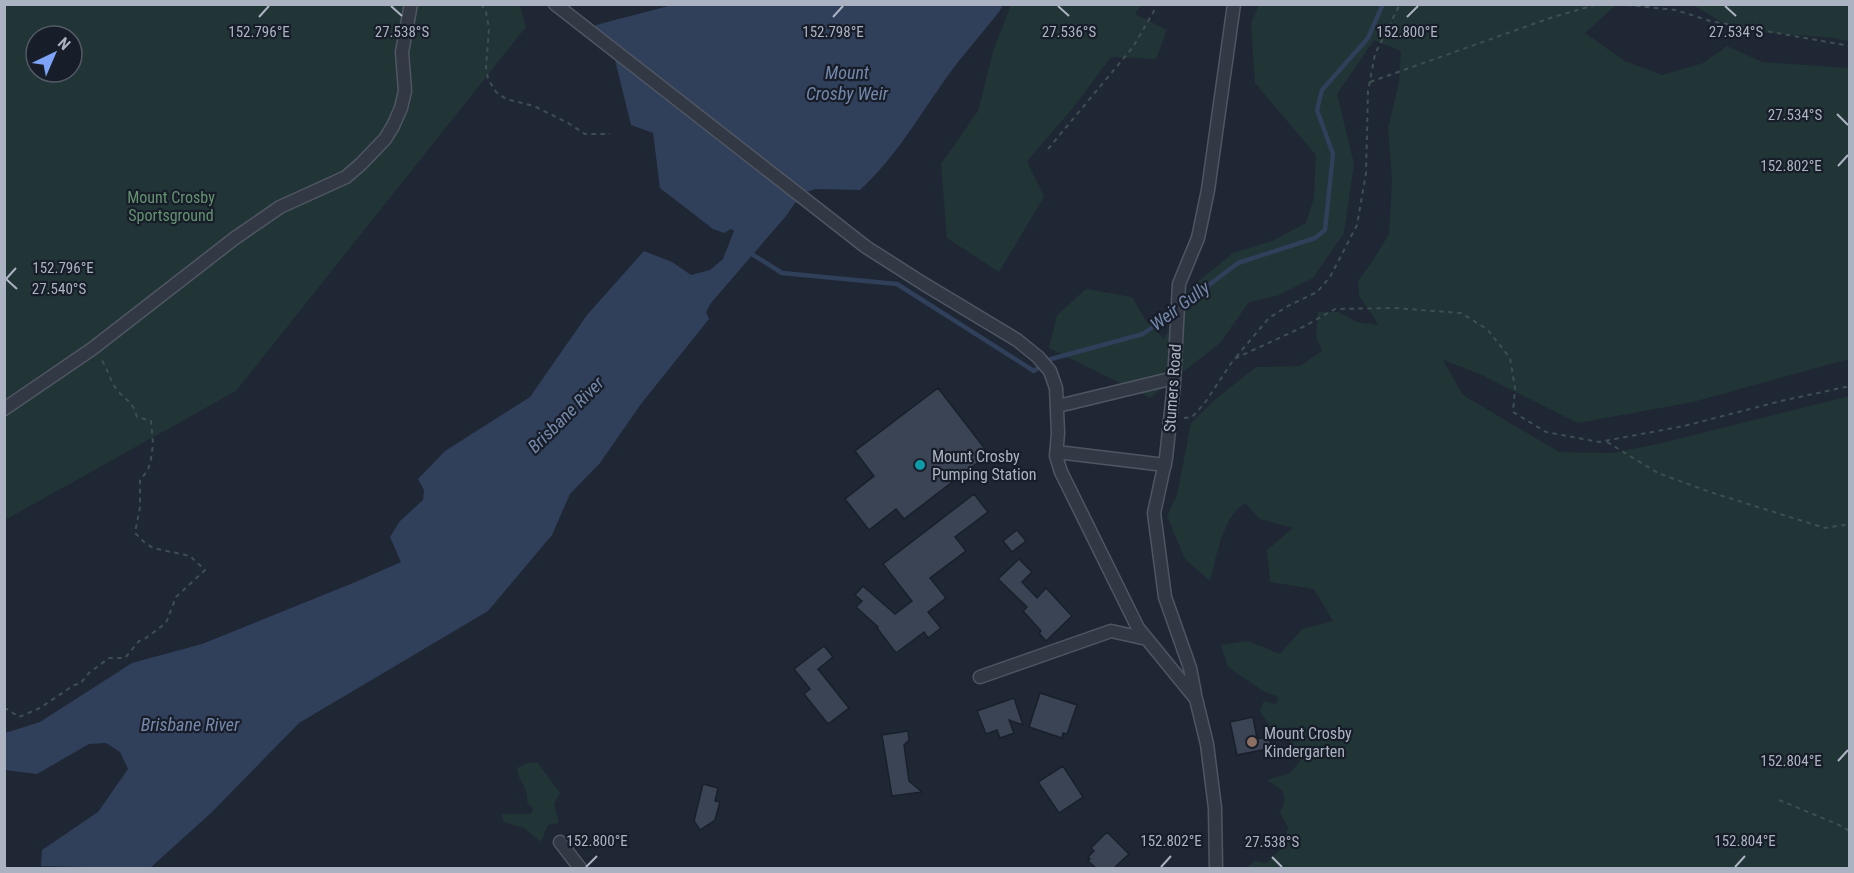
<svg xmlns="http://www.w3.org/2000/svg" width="1854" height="873" font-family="'Roboto Condensed',sans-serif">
	<rect width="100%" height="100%" fill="#1f2734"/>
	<path fill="#213436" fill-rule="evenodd" d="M5,5H520L526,27L236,391L5,520ZM36,36H72V72H36Z
		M1011,5H1141L1135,14L1167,30L1156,59L1111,57L1073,108L1027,161L1044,197L999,272L947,238L941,164L978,111L993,51Z
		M1259,5H1616L1585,33L1625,61L1662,75L1703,63L1727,46L1762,62L1849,68V359L1693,402L1578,423L1477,373L1443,360L1463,395L1559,452L1612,453L1662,443L1849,396V868H1246L1255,861L1267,863L1282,848L1288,827L1280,813L1285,800L1282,790L1267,780L1290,773L1300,761L1284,730L1270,726L1260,711L1264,701L1276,704L1278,697L1263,691L1228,667L1221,645L1248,641L1280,654L1302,629L1333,621L1314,589L1270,582L1267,550L1293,528L1260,519L1245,503C1222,518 1217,556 1210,581L1185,559L1167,516L1177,495L1191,423L1218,397L1256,367L1300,366L1322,351L1316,337L1318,312H1338L1357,322L1379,325L1359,296L1358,281L1372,262L1389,234L1392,181L1388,128L1399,83L1401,51L1374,40L1337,94L1354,164L1344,233L1313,278L1277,296L1249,302L1220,343L1150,398L1049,348L1057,315L1086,289L1132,297L1146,321L1164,339L1191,287L1233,253L1272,241L1306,223L1314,198L1316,155L1255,83L1251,23Z
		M1693,5H1849V41L1834,38L1735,30Z
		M537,762L560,793L554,804L559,823L548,825L541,842L524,828L504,822L501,814H531L533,809L527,802C529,786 518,783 517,768L527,763Z"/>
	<path fill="#303f5a" d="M676,4L1003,5L999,12C980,36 959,59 942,84C916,121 893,160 860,190L816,189L802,193L786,216L711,303L706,312L709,319L641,404L600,463L570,494L552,535L488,611L299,723L211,813L150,868H83L81,867L41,866L42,850L98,812L128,769L120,752L106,743L89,744L37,774L5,770V733L40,722L132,663L202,644L358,581L401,562L390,537L400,521L423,500L424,490L418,479L445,451L530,397L587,315L644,251L672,262L691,275L710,270L723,259L734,231L731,229L724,233L713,229L660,188L653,133L631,125L615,60L595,31L596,25Z"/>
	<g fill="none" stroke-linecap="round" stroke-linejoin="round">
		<path stroke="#303f5a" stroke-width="4.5" d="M747,251L782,273L897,284L1034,371L1051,359L1143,334L1175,311
			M1181,306L1238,263L1315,238L1325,230L1333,154L1317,110L1322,90L1368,38L1383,4"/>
	</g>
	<path fill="#3b4455" stroke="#1a202b" stroke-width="1.5" d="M938,388L989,454L904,519L896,509L869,530L845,499L874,476L855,451Z
		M974,494L988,512L955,537L966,551L930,578L946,598L928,612L941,628L928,638L924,632L896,653L877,628L878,627L856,607L862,601L855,595L863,586L895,614L912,601L883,564Z
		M1017,530L1026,541L1012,552L1003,541Z
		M1019,559L1032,572L1022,582L1037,598L1046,588L1072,616L1046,641L1039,633L1041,631L1023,611L1027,607L998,579Z
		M824,646L833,657L818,669L849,708L828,724L804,694L810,689L794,669Z
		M1040,693L1077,705L1067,734L1063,733L1062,738L1029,727Z
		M1014,698L1023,725L1009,720L1014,733L1000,738L997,730L986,734L977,711Z
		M1253,717L1257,739L1269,737L1272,748L1237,755L1230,722Z
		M908,731L909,740L904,745L909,781L922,792L892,796L882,735Z
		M1063,766L1083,797L1059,813L1038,782Z
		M703,784L718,788L715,801L720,802L715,820L700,830L694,821Z
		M1107,832L1129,854L1114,868H1096L1088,861L1090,859L1088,857L1094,851L1091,848Z"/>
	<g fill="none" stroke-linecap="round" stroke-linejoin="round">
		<g stroke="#4f5663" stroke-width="15">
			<path id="minor" d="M555,4L866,247L924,284L1017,340L1038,357L1050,371L1056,388L1058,433L1056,456L1061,472L1138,628L1196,699L1207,744L1215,808L1216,868
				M1058,406L1174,378
				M4,409L92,349L235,238L280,207L346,177L361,164L385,139L393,126L401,108L405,91L402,52L411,4
				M1057,452L1165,465
				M980,677L1111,631L1147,639
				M1195,694L1190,668L1165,597L1154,513L1166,458L1174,383L1179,284L1198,238L1208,190L1234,4
				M560,842L580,868"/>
		</g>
		<path stroke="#3e4f53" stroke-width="2" stroke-dasharray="4.5 4.5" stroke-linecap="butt" d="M481,4L486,12L489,29L486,67L488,79L496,92L506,99L534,106L568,123L585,134H610
			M1618,4L1676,10L1710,21L1850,46
			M1370,82L1553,17L1598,4
			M1048,149L1133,47L1158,4
			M1236,357L1269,318L1288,306L1317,292L1330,277L1357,225L1366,173L1368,91L1375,54L1400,4
			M1184,418L1192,417L1204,404L1234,359L1305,326L1335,309L1394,308L1461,313L1487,329L1510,358L1515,388L1513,412L1546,432L1599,442L1684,426L1781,401L1850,386
			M1607,442L1658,473L1710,492L1825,528L1850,524
			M4,710L7,709L19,717L40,708L74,685L80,684L89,673L109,658H125L139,641L146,638L166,623L176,597L205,570L190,556L153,548L144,542L135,533L140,507V480L148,470L151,459L153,444L151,421L137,417C132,400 127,402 117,390C110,381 108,369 101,359
			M1779,800L1837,824L1850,831"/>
		<use href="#minor" stroke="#323945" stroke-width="12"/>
	</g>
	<path fill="none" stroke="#abb3c2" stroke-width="2" d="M391,6L402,16M1058,6L1069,16M1725,6L1736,16M259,17L269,6M833,17L843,6M1407,17L1418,6M1837,114L1848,125M1838,166L1848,155M6,279L16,268M6,279L17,289M1838,761L1848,750M1272,857L1282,867M586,867L597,856M1161,867L1171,856M1735,867L1745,856"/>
	<circle fill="#0f9aa8" stroke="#181e29" stroke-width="2" cx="920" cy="465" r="6"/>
	<circle fill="#8d6e63" stroke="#181e29" stroke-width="2" cx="1252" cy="742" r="6"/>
	<g text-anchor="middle" stroke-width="4.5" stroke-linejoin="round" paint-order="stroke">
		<g font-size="16" fill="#649271" stroke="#181e29">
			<text x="171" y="203">Mount Crosby<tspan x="171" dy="18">Sportsground</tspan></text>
		</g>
		<g font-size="16" fill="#abb3c2" stroke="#181e29">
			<text transform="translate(1172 388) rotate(-86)" y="6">Stumers Road</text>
		</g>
		<g font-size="16" fill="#abb3c2" stroke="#181e29" text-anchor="start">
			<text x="932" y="462">Mount Crosby<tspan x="932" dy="18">Pumping Station</tspan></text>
			<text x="1264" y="739">Mount Crosby<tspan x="1264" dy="18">Kindergarten</tspan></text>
		</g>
		<g font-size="18" font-style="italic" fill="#7488ab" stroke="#181e29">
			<text x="847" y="79">Mount<tspan x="847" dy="21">Crosby Weir</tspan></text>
			<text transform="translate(1180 306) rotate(-37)" y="6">Weir Gully</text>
			<text transform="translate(566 415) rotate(-45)" y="6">Brisbane River</text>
			<text x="190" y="731">Brisbane River</text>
		</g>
	</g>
	<g font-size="15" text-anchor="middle" fill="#abb3c2" stroke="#181e29" stroke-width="4.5" stroke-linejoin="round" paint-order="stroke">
		<text x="402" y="37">27.538°S</text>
		<text x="1069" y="37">27.536°S</text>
		<text x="1736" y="37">27.534°S</text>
		<text x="259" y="37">152.796°E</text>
		<text x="833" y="37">152.798°E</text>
		<text x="1407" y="37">152.800°E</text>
		<text x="1795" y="120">27.534°S</text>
		<text x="1791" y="171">152.802°E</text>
		<text x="63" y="273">152.796°E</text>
		<text x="59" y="294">27.540°S</text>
		<text x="1791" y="766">152.804°E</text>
		<text x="597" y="846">152.800°E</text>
		<text x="1171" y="846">152.802°E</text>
		<text x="1745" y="846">152.804°E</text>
		<text x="1272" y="847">27.538°S</text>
	</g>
	<rect width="1854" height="873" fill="none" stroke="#abb3c2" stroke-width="12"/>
	<g transform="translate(54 54) rotate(44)"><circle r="28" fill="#181e29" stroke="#535a66" stroke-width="1.5"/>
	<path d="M0-4.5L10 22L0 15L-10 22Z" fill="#7da4f6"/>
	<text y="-9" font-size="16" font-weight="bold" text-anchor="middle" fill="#abb3c2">N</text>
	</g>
</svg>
